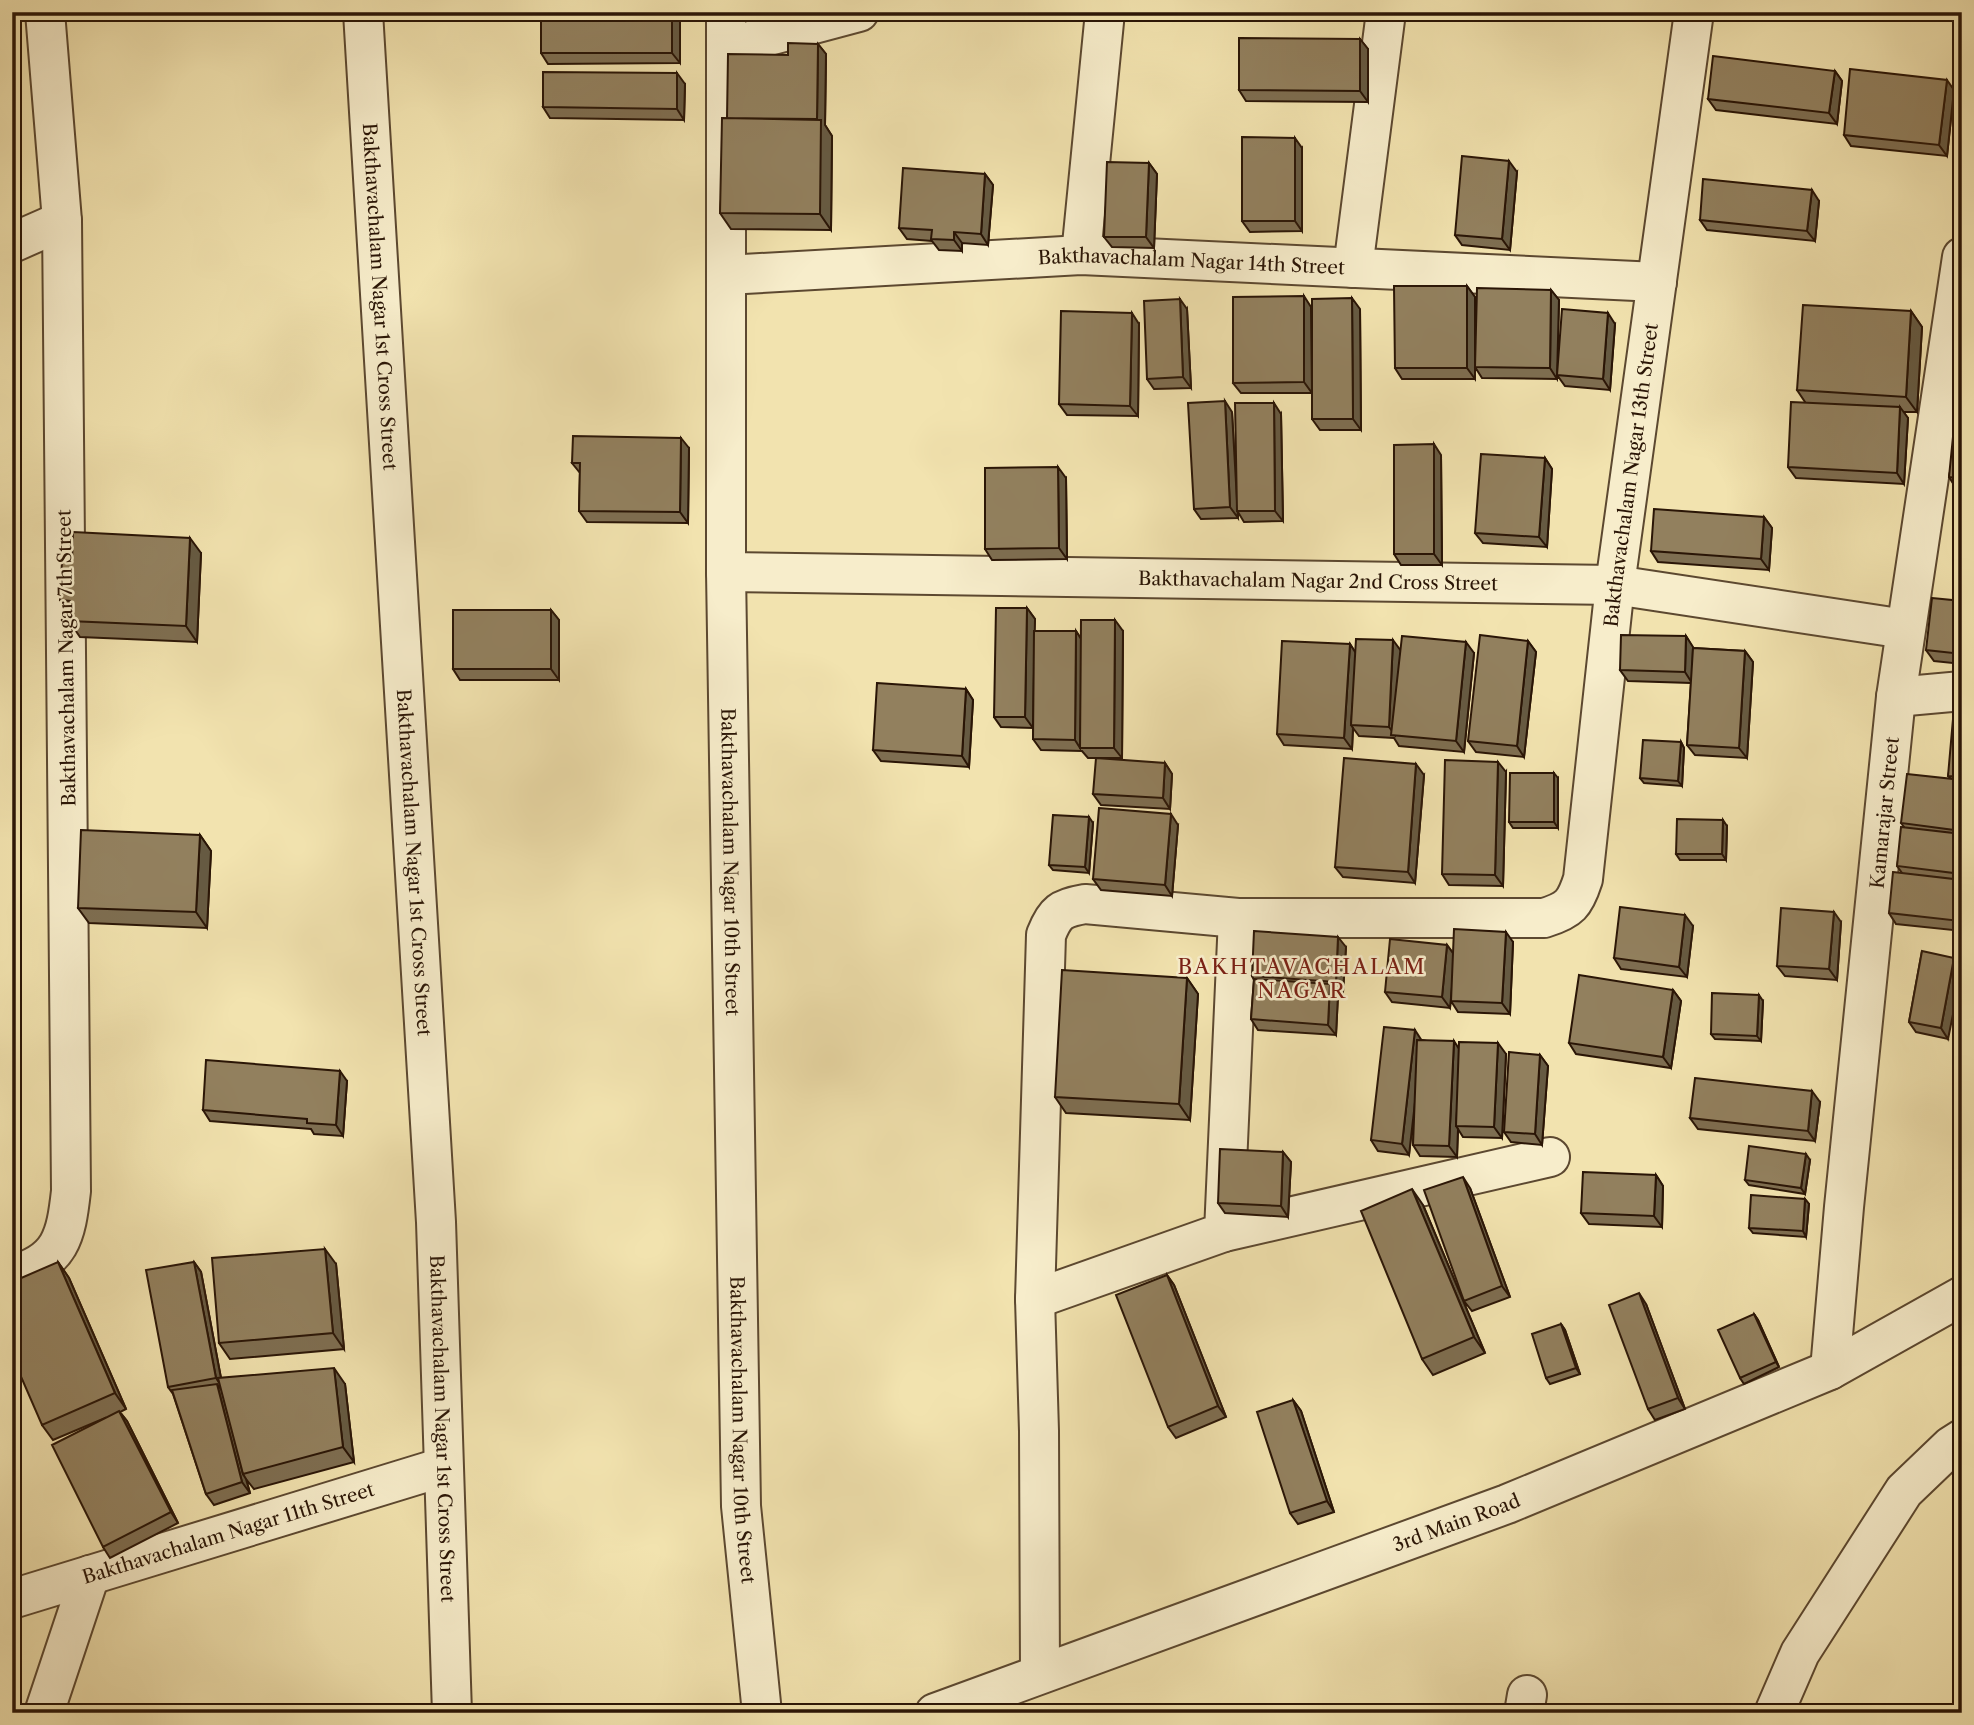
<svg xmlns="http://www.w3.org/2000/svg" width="1974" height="1725" font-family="'Libre Caslon Text',serif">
	<rect width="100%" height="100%" fill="#f2e3af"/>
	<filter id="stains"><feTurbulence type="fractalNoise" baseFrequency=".00286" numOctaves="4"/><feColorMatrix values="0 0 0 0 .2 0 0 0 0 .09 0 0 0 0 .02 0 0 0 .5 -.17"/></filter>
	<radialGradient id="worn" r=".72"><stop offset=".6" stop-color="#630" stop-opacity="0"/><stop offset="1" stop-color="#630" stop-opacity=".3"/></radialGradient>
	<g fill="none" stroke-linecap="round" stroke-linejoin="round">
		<g stroke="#5c4830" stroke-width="42">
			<g id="minor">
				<path id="s1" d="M363,12L436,1222L452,1713"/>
				<path id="s2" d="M726,12V572L741,1506L762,1713"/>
				<path d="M727,47L859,12"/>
				<path d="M12,243L62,221"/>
				<path d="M1081,255L1105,12"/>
				<path d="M1353,268L1386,12"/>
				<path id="s3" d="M726,275L1081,255L1657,282"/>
				<path id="s4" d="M726,572L1615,585L1905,629"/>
				<path d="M1896,697L1962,691"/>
				<path d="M1224,1232L1550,1157"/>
				<path d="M12,1275C61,1262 66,1236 71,1191L62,221L45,12"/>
				<path d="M1035,1299L1224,1232L1238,918"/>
				<path id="s5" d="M1830,1370L1844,1207L1896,697L1962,257"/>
				<path id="s6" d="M12,1599L443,1467"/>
				<path id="s7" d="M1040,1673L1039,1431L1035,1299L1046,935C1055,912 1061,908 1085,904L1238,918H1544C1570,910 1575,904 1583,879L1615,585L1694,12"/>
				<path d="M44,1713L90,1575"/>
				<path id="s8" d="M935,1713L1507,1504L1830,1370L1962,1296"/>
				<path d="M1524,1713L1527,1695"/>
				<path d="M1774,1713L1800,1653L1904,1491L1951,1446L1962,1439"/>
			</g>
		</g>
		<use href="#minor" stroke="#f7edcb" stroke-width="38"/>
	</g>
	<path fill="#7e6e51" stroke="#2a1506" stroke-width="2" d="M407,12H530V13L411,19Z
		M541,12H680V63L548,64L541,53Z
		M814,12H841L816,16Z
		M1174,12H1259V15L1178,17Z
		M1360,39L1368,49V102L1246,101L1239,90Z
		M818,44L826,54L825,125L832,136L831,230L731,229L720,213L727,119L788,55Z
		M1835,71L1842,81L1837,124L1716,110L1708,99Z
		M685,84L684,120L550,118L543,107Z
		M1954,90L1947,156L1851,146L1844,135Z
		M1302,148V231L1250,232L1242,221Z
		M1149,163L1157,174L1154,248L1112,247L1104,237Z
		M1517,172L1510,250L1462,245L1455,235Z
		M985,174L993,185L988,245L962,243V251L939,250L932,241L907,239L899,228Z
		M1819,201L1815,241L1707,230L1700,220Z
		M1467,286L1475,297V366L1551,290L1559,300L1557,373L1615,324L1610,390L1565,386L1557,375V379L1482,378L1475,367V379H1402L1395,368Z
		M1311,307L1312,393H1241L1233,383Z
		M1187,309L1191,388L1154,389L1147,379Z
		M1360,309L1361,430H1320L1312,419Z
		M1911,311L1922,327L1917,412H1903L1908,418L1904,484L1796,478L1788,467L1805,402L1797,390Z
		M1139,324L1138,416L1067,415L1059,404Z
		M1962,408V489L1956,488L1949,477Z
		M1232,412L1236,487L1281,414L1283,521L1244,522L1238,512V518L1201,519L1194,509Z
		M689,448L688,523L587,522L579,511L580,473L572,463Z
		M1441,455L1442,565H1401L1394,554Z
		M1545,458L1552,469L1547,547L1483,543L1475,533Z
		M1066,478L1067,559L992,560L985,549Z
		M1764,517L1772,528L1769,570L1658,562L1651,551Z
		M201,553L197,642L80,637L69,621V613L60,600L72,561Z
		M1962,601V664L1934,661L1926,650Z
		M1027,608L1035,619L1034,631H1076L1081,639L1123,631L1122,758H1088L1082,751L1041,750L1033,739L1034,659L1033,728L1001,727L994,717Z
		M551,610L559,620V680H460L453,669Z
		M1686,636L1693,648L1745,651L1753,662L1747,758L1695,755L1687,745L1691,683L1628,681L1620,670Z
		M1528,641L1536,652L1524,757L1476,752L1468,741Z
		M1350,644L1355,652L1400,650L1474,653L1464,752L1399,746L1394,738L1359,736L1353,728L1352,749L1284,745L1277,734Z
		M966,689L973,700L969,767L881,761L873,750Z
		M1962,720V931L1896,924L1889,913L1902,873L1897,866L1904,827L1901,823L1951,779L1948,776Z
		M1681,742L1684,748L1682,786L1644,783L1640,778Z
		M1165,763L1172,774L1170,809L1101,805L1093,794Z
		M1506,772L1503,886L1449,885L1442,874Z
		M1424,775L1415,883L1343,877L1335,867Z
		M1558,778V828H1513L1509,822Z
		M1093,823L1089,873L1053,870L1049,865Z
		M1178,825L1172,896L1101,890L1093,879Z
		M1727,826L1726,860H1680L1676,854Z
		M200,835L211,851L207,928L89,923L78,908Z
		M1841,922L1837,980L1785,976L1777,966Z
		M1693,926L1687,977L1621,969L1614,958Z
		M1513,942L1510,1014L1458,1012L1451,1001V996L1450,1008L1392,1002L1385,992L1447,945L1453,953Z
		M1346,947L1343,992H1336L1338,995L1336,1035L1258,1030L1251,1019L1254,980L1252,976Z
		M1922,951L1948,1039L1916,1032L1909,1022Z
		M1187,978L1198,994L1190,1120L1066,1113L1055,1097Z
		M1673,990L1681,1001L1671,1068L1576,1054L1569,1043Z
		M1763,1001L1761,1041L1715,1039L1711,1034Z
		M1422,1040L1459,1048L1506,1054L1502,1138L1463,1137L1458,1129L1457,1157L1420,1156L1413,1145L1414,1110L1409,1155L1378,1151L1371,1140Z
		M1540,1055L1548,1066L1542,1145L1511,1142L1504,1132Z
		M347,1081L343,1136L314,1134L311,1129L210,1121L203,1110Z
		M1820,1102L1815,1141L1698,1129L1690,1118Z
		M1283,1152L1291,1162L1288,1217L1225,1213L1218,1203Z
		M1810,1160L1805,1194L1749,1185L1745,1180Z
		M1656,1175L1663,1186L1662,1227L1589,1224L1581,1213Z
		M1470,1188L1510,1297L1472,1311L1464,1301Z
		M1805,1199L1809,1204L1806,1237L1753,1233L1749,1228Z
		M1423,1205L1485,1353L1433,1375L1422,1359Z
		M58,1262L69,1278L126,1409L120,1412L127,1421L178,1523L110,1558L103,1547L105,1418L53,1440L42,1425Z
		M194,1262L201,1272L221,1378L345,1384L354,1462L254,1489L246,1479L250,1493L214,1505L206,1494L173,1394L168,1387Z
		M336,1264L344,1349L230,1359L219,1343Z
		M1167,1275L1174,1285L1226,1417L1176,1438L1168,1427Z
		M1646,1304L1685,1409L1655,1420L1648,1409Z
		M1754,1314L1758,1320L1779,1367L1744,1384L1740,1378Z
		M1561,1324L1565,1330L1580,1374L1550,1384L1546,1378Z
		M1293,1400L1301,1411L1334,1512L1298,1524L1290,1513Z"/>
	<path fill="#665a42" stroke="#2a1506" stroke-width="2" d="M672,12H680V63L672,53Z
		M1360,39L1368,49V102L1360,91Z
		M818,44L826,54L825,125L832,136L831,230L820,214L817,119Z
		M1835,71L1842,81L1837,124L1829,113Z
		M677,73L685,84L684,120L677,109Z
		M1947,80L1954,90L1947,156L1939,145Z
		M1295,138L1302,148V231L1295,221Z
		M1509,161L1517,172L1510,250L1502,239Z
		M1149,163L1157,174L1154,248L1146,237Z
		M985,174L993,185L988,245L981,234Z
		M1812,190L1819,201L1815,241L1807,231Z
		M954,232L962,243V251L954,240Z
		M1467,286L1475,297V379L1467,368Z
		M1551,290L1559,300L1557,379L1550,368Z
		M1304,296L1311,307L1312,393L1304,382Z
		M1352,298L1360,309L1361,430L1353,419Z
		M1180,299L1187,309L1191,388L1183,377Z
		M1911,311L1922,327L1917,412L1906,397Z
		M1132,313L1139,324L1138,416L1130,406Z
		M1608,313L1615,324L1610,390L1603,379Z
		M1225,401L1232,412L1238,518L1230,507Z
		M1274,403L1281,414L1283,521L1275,511Z
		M1900,407L1908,418L1904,484L1897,473Z
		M681,438L689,448L688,523L680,512Z
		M1434,444L1441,455L1442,565L1434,554Z
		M1545,458L1552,469L1547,547L1539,537Z
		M1058,467L1066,478L1067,559L1059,548Z
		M1764,517L1772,528L1769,570L1761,559Z
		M190,538L201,553L197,642L186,626Z
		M1027,608L1035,619L1033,728L1025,717Z
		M551,610L559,620V680L551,669Z
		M1115,620L1123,631L1122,758L1114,748Z
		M1076,631L1083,642L1080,748L1075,740Z
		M1686,636L1693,647L1692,683L1685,672Z
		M1393,640L1401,651L1395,735L1389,727Z
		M1528,641L1536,652L1524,757L1517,746Z
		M1466,642L1474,653L1464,752L1456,741Z
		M1350,644L1357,655L1351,725L1353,728L1352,749L1344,738Z
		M1745,651L1753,662L1747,758L1739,748Z
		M966,689L973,700L969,767L962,756Z
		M1681,742L1684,748L1682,786L1678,781Z
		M1498,762L1506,772L1503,886L1495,875Z
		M1165,763L1172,774L1170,809L1163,798Z
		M1416,764L1424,775L1415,883L1408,872Z
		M1554,773L1558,778V828L1554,822Z
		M1171,814L1178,825L1172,896L1165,885Z
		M1089,817L1093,823L1089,873L1085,867Z
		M1723,820L1727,826L1726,860L1722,854Z
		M200,835L211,851L207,928L196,912Z
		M1834,912L1841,922L1837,980L1829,969Z
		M1685,915L1693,926L1687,977L1679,967Z
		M1506,932L1513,942L1510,1014L1502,1003Z
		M1338,937L1346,947L1343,992L1336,982Z
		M1447,945L1455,956L1450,1008L1442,997Z
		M1954,958L1962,970L1948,1039L1941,1028Z
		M1187,978L1198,994L1190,1120L1179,1104Z
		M1330,984L1338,995L1336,1035L1328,1025Z
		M1673,990L1681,1001L1671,1068L1663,1057Z
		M1759,995L1763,1001L1761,1041L1757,1036Z
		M1415,1030L1422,1041L1409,1155L1402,1144Z
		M1454,1041L1461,1052L1456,1126L1458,1129L1457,1157L1449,1146Z
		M1498,1043L1506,1054L1502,1138L1494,1127Z
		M1540,1055L1548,1066L1542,1145L1535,1134Z
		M340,1071L347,1081L343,1136L336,1125Z
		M1812,1091L1820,1102L1815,1141L1808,1131Z
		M1283,1152L1291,1162L1288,1217L1281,1206Z
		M1806,1154L1810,1160L1805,1194L1801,1188Z
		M1656,1175L1663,1186L1662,1227L1654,1216Z
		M1463,1177L1470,1188L1510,1297L1502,1286Z
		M1412,1189L1423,1205L1485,1353L1474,1337Z
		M1805,1199L1809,1204L1806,1237L1803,1231Z
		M325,1249L336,1264L344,1349L333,1333Z
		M58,1262L69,1278L126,1409L115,1393Z
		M194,1262L201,1272L223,1389L216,1378Z
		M1167,1275L1174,1285L1226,1417L1218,1406Z
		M1639,1293L1646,1304L1685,1409L1678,1398Z
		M1754,1314L1758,1320L1779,1367L1776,1362Z
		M1561,1324L1565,1330L1580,1374L1576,1368Z
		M334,1368L345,1384L354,1462L343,1447Z
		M217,1384L225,1394L243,1474L246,1479L250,1493L242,1482Z
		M1293,1400L1301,1411L1334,1512L1327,1501Z
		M119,1411L127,1421L178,1523L171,1512Z"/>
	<path fill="#92805e" stroke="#2a1506" stroke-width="2" d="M541,12H672V53H541Z
		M1239,38L1360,39V91L1239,90Z
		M788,43L818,44L817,119L727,118L728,54L788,55Z
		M1713,56L1835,71L1829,113L1708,99Z
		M1850,69L1947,80L1939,145L1844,135Z
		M543,72L677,73V109L543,107Z
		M722,118L821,120L820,214L720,213Z
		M1242,137L1295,138V221H1242Z
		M1462,156L1509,161L1502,239L1455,235Z
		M1107,162L1149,163L1146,237H1104Z
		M903,168L985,174L981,234L954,232V240L931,239L932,230L899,228Z
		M1703,179L1812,190L1807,231L1700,220Z
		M1394,286H1467V368H1395Z
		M1477,288L1551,290L1550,368L1475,367Z
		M1304,296V382L1233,383V297Z
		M1352,298L1353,419H1312V299Z
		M1180,299L1183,377L1147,379L1144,301Z
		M1803,305L1911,311L1906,397L1797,390Z
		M1562,309L1608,313L1603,379L1557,375Z
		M1061,311L1132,313L1130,406L1059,404Z
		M1225,401L1230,507L1194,509L1188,403Z
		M1791,402L1900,407L1897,473L1788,467Z
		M1235,403H1274L1275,511H1237Z
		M1956,407L1962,408V479L1949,477Z
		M573,436L681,438L680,512L579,511L580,463H572Z
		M1434,444V554H1394V445Z
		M1481,454L1545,458L1539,537L1475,533Z
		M1058,467L1059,548L985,549V468Z
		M1654,509L1764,517L1761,559L1651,551Z
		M73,532L190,538L186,626L69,621L70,601L60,600L62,561H72Z
		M1932,598L1962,601V654L1926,650Z
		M996,608H1027L1025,717H994Z
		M453,610H551V669H453Z
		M1081,620H1115L1114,748H1080Z
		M1034,631H1076L1075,740L1033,739Z
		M1480,635L1528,641L1517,746L1468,741Z
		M1621,635L1686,636L1685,672L1620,670Z
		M1402,636L1466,642L1456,741L1391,735Z
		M1356,639L1393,640L1389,727L1351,725Z
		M1282,641L1350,644L1344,738L1277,734Z
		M1693,648L1745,651L1739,748L1687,745Z
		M877,683L966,689L962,756L873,750Z
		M1953,719L1962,720V777L1948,776Z
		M1643,740L1681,742L1678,781L1640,778Z
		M1096,758L1165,763L1163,798L1093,794Z
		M1344,758L1416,764L1408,872L1335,867Z
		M1445,760L1498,762L1495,875L1442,874Z
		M1510,773H1554V822H1509Z
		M1907,774L1962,780V831L1901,823Z
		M1099,808L1171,814L1165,885L1093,879Z
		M1053,815L1089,817L1085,867L1049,865Z
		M1677,819L1723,820L1722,854H1676Z
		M1901,827L1962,834V874L1897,866Z
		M81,830L200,835L196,912L78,908Z
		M1893,872L1962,880V903L1960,921L1889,913Z
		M1620,907L1685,915L1679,967L1614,958Z
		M1781,908L1834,912L1829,969L1777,966Z
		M1454,929L1506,932L1502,1003L1451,1001Z
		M1254,931L1338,937L1336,982L1252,976Z
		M1390,939L1447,945L1442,997L1385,992Z
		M1922,951L1954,958L1941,1028L1909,1022Z
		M1062,970L1187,978L1179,1104L1055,1097Z
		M1579,975L1673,990L1663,1057L1569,1043Z
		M1254,979L1330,984L1328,1025L1251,1019Z
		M1712,993L1759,995L1757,1036L1711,1034Z
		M1384,1027L1415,1030L1402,1144L1371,1140Z
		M1417,1040L1454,1041L1449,1146L1413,1145Z
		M1459,1042L1498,1043L1494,1127L1456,1126Z
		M1509,1052L1540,1055L1535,1134L1504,1132Z
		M206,1060L340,1071L336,1125L307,1123V1119L203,1110Z
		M1695,1078L1812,1091L1808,1131L1690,1118Z
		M1749,1146L1806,1154L1801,1188L1745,1180Z
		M1220,1149L1283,1152L1281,1206L1218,1203Z
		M1583,1172L1656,1175L1654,1216L1581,1213Z
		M1463,1177L1502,1286L1464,1301L1424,1190Z
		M1412,1189L1474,1337L1422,1359L1361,1211Z
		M1751,1195L1805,1199L1803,1231L1749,1228Z
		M325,1249L333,1333L219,1343L212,1258Z
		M58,1262L115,1393L42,1425L12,1356V1282Z
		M194,1262L216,1378L168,1387L146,1270Z
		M1167,1275L1218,1406L1168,1427L1116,1295Z
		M1639,1293L1678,1398L1648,1409L1609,1305Z
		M1754,1314L1776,1362L1740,1378L1718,1330Z
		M1561,1324L1576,1368L1546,1378L1532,1334Z
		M334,1368L343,1447L243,1474L218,1378Z
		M217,1384L242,1482L206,1494L172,1390Z
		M1293,1400L1327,1501L1290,1513L1257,1412Z
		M119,1411L171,1512L103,1547L52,1445Z"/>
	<g text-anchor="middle" stroke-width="5" stroke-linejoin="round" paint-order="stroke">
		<g font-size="19" fill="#2a1506" stroke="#f7edcb">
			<text dy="7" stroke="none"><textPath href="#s3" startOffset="466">Bakthavachalam Nagar 14th Street</textPath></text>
			<text dy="7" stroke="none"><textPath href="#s1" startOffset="285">Bakthavachalam Nagar 1st Cross Street</textPath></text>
			<text dy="7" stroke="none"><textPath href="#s7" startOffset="1717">Bakthavachalam Nagar 13th Street</textPath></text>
			<text dy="7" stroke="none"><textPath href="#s4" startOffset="592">Bakthavachalam Nagar 2nd Cross Street</textPath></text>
			<text transform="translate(66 658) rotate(-91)" y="7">Bakthavachalam Nagar 7th Street</text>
			<text dy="7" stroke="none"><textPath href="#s5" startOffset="560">Kamarajar Street</textPath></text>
			<text dy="7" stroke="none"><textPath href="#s1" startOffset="852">Bakthavachalam Nagar 1st Cross Street</textPath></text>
			<text dy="7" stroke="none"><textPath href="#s2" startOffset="850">Bakthavachalam Nagar 10th Street</textPath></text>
			<text dy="7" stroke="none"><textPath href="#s1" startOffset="1419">Bakthavachalam Nagar 1st Cross Street</textPath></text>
			<text dy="7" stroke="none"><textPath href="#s2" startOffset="1418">Bakthavachalam Nagar 10th Street</textPath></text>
			<text dy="7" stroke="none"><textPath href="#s8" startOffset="555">3rd Main Road</textPath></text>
			<text dy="7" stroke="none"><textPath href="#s6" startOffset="226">Bakthavachalam Nagar 11th Street</textPath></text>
		</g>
		<g font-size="21" letter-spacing="2" fill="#7a1f14" stroke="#f7edcb">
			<text x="1302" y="974">BAKHTAVACHALAM<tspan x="1302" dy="24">NAGAR</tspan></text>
		</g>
	</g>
	<rect width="1974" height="1725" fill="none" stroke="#f2e3af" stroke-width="42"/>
	<rect x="14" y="14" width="1946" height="1697" fill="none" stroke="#2a1506" stroke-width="3.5"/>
	<rect x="21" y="21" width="1932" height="1683" fill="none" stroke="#2a1506" stroke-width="2"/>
	<rect width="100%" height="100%" filter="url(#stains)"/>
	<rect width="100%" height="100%" fill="url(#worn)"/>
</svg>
